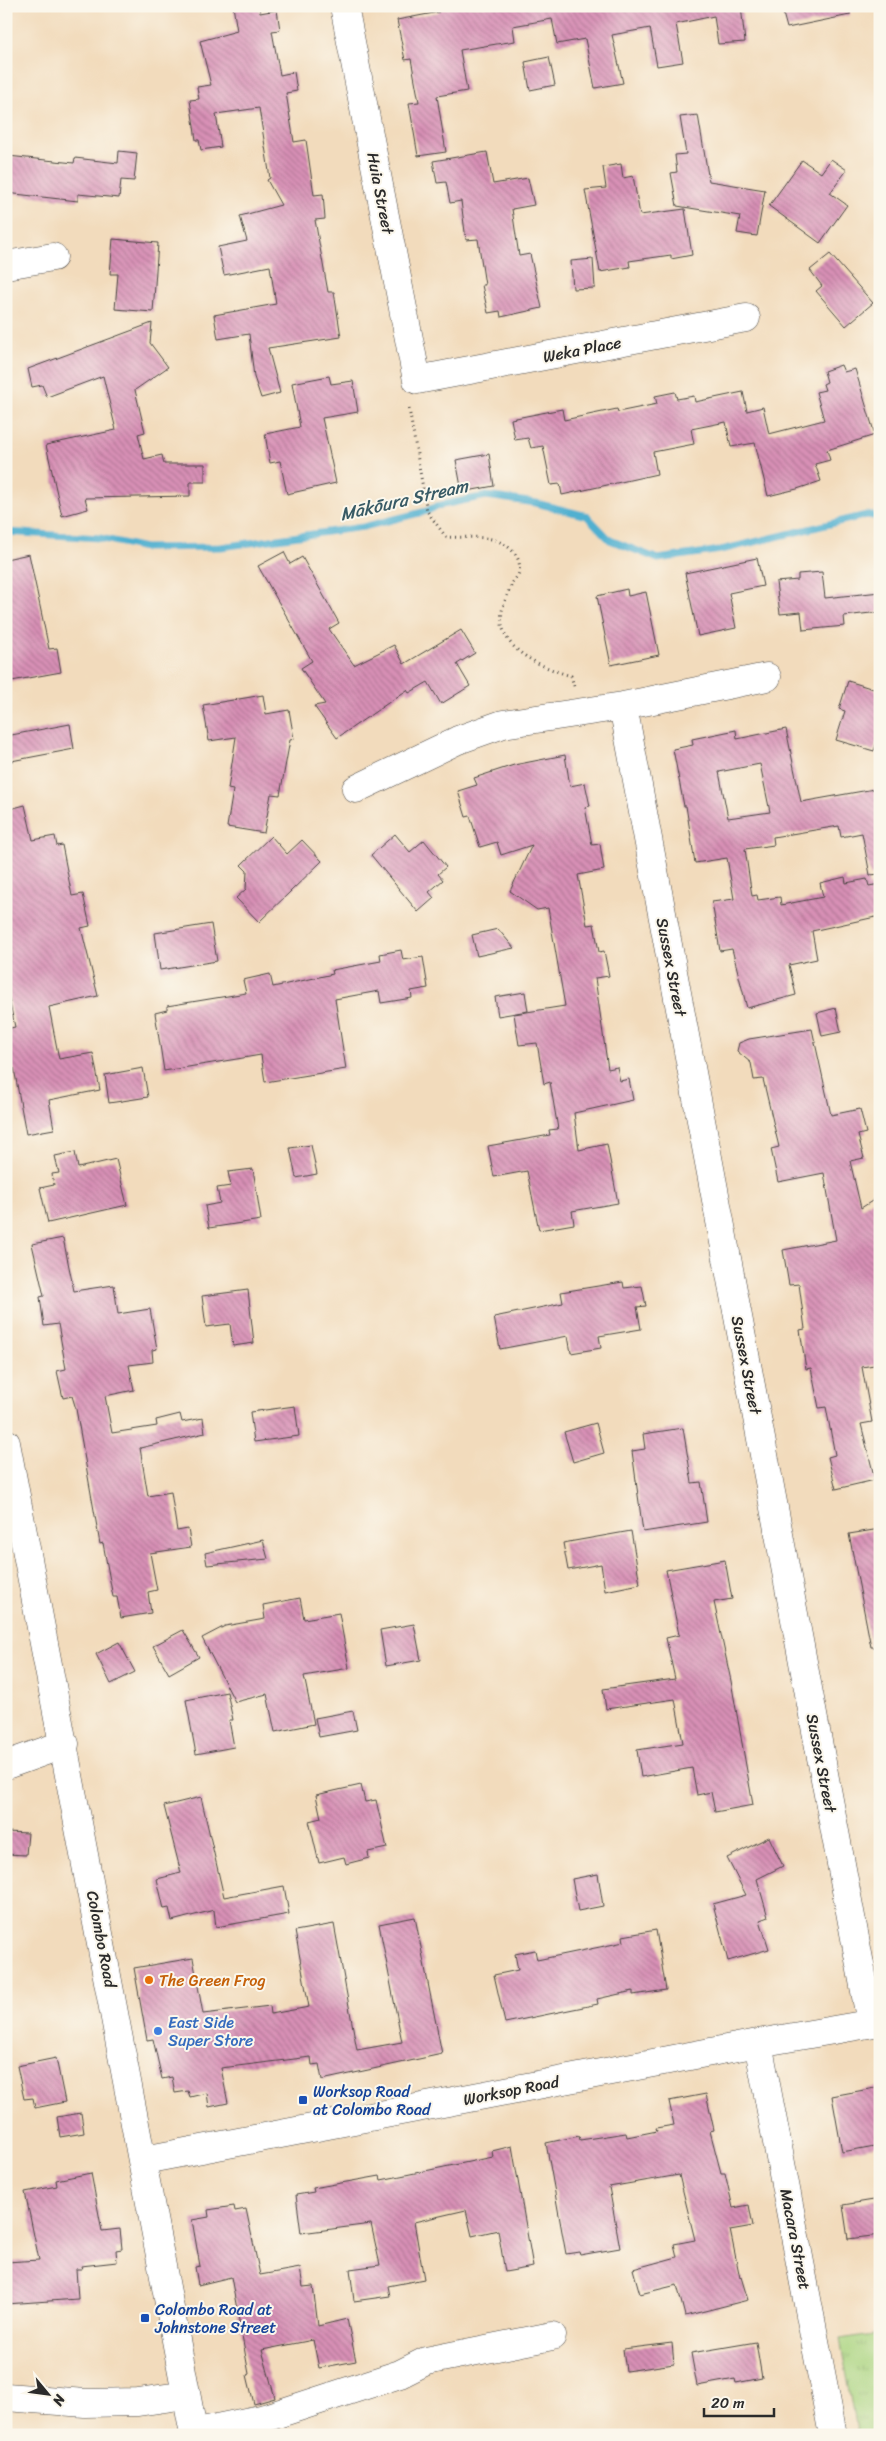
<svg xmlns="http://www.w3.org/2000/svg" width="886" height="2441" font-family="Sriracha,sans-serif">
	<defs>
		<pattern id="grass-tufts" width="24" height="20" patternUnits="userSpaceOnUse" patternTransform="scale(1.25)"><rect width="24" height="20" fill="#aad480"/><path d="M3 7l-1-3M5 7V3M7 7l1-3M15 17l-1-3M17 17v-4M19 17l1-3" fill="none" stroke="#92b66f"/></pattern>
		<pattern id="building-back-hatch" width="6" height="6" patternUnits="userSpaceOnUse" patternTransform="scale(1.25)"><rect width="6" height="6" fill="#d890b6"/><path d="M-1 5l2 2M0 0l6 6M5-1l2 2" fill="none" stroke="#af7694"/></pattern>
	</defs>
	<rect width="100%" height="100%" fill="#fbf7ec"/>
	<filter id="ink" filterUnits="userSpaceOnUse"><feTurbulence type="fractalNoise" baseFrequency=".02" numOctaves="2"/><feDisplacementMap in="SourceGraphic" scale="10" xChannelSelector="R" yChannelSelector="G"/><feConvolveMatrix kernelMatrix="1 2 1 2 8 2 1 2 1" color-interpolation-filters="sRGB"/></filter>
	<filter id="wash" filterUnits="userSpaceOnUse"><feTurbulence type="fractalNoise" baseFrequency=".0096" numOctaves="4" result="noise"/><feDisplacementMap in="SourceGraphic" scale="20" xChannelSelector="R" yChannelSelector="G"/><feGaussianBlur stdDeviation="1.12" result="paint"/><feColorMatrix in="noise" values="0 0 0 0 0 0 0 0 0 0 0 0 0 0 0 0 0 1.4 0 .05"/><feComposite in="paint" operator="in"/></filter>
	<g filter="url(#wash)">
		<rect width="100%" height="100%" fill="#f2dbbc"/>
		<path fill="url(#grass-tufts)" stroke="#6a8056" d="M880,2333V2435H858L840,2339Z"/>
		<g fill="none" stroke-linecap="round" stroke-linejoin="round">
			<path stroke="#51b0d0" stroke-width="7" d="M6,532L100,538L145,548L221,547L363,527L427,511L437,506L486,496L536,503L587,516L610,540L658,559L721,550L867,515L880,517"/>
		</g>
		<g id="blocks">
			<path fill="url(#building-back-hatch)" fill-rule="evenodd" d="M233,6H259L260,13L277,10L280,30L272,31L280,75L294,72L297,91L286,93L294,142L306,140L314,195L323,194L325,219L315,220L328,292H334L341,337L268,348L280,393L261,398L254,377L249,334L218,339L214,315L276,304L270,266L224,275L218,247L247,241L240,216L281,205L267,180L270,178L259,108L216,114L221,147L201,150L199,140H196L190,100L199,99L197,87L211,85L200,41L237,31Z
				M438,6H741L745,42L718,44L714,16L676,24L683,62L657,66L650,28L612,35L623,83L595,88L585,39L557,44L552,19L513,26L515,41L460,50L467,91L437,96L446,152L418,156L409,103L419,102L411,59L405,60L397,20L439,12Z
				M781,6H850V15L787,28Z
				M549,57L555,85L530,90L525,62Z
				M698,115L709,181L765,190L757,236L737,233L740,216L677,206L671,173L677,172L675,155L686,154L680,117Z
				M119,151L137,153L134,181L121,180L119,198L78,194V201L6,193L8,156L74,163L75,158L118,163Z
				M487,152L493,184L528,178L534,205L512,209L519,256L530,254L542,308L501,317L500,311L488,313L482,285H485L478,239L466,240L461,201L450,203L446,182L437,183L433,161Z
				M831,159L847,170L830,193L847,205L820,243L769,206L802,160L821,173Z
				M621,164L623,178L633,176L640,215L685,209L692,255L671,259V255L629,261L630,267L600,272L585,190L606,188L603,167Z
				M113,239L158,243L153,312L115,309L118,274H110Z
				M830,254L873,303L846,326L816,291L822,286L810,270Z
				M593,259L595,288L573,289L571,261Z
				M152,323L150,343L168,367L135,390L145,432L138,434L144,459L162,455L164,464H205V482H190V496L85,498L88,509L62,516L46,445L116,430L103,376L47,397L42,385L32,387L28,369Z
				M841,365L844,372L855,369L875,435L827,450L830,460L815,464L821,481L797,489L768,496L755,443L731,447L726,422L691,429L694,444L653,452L657,474L562,495L560,484L551,485L543,446L531,448L528,438L515,440L511,419L562,409L564,420L617,409L618,412L657,404L655,396L675,392L677,399L694,396L695,402L743,392L747,411L763,407L769,434L824,420L816,392L825,390L823,384L827,382L824,371Z
				M329,376L331,384L353,381L358,412L322,418L336,483L287,494L280,461L270,463L265,434L300,427L292,383Z
				M489,454L494,486L462,492L456,460Z
				M284,552L290,564L302,557L339,623L329,629L354,665L394,645L404,664L461,630L475,653L457,664L470,686L441,704L428,682L409,693L407,690L337,738L314,706L325,704L301,668L312,661L258,566Z
				M29,554L49,649L57,648L61,672L6,682V559Z
				M757,558L763,586L729,593L736,628L698,636L685,573Z
				M822,572L825,598L880,592V612L844,616L845,626L803,630L801,612L780,614L776,582L798,580V574Z
				M627,589L628,596L646,592L659,655L611,665L597,596Z
				M848,681L880,691V733L874,751L836,740L845,711L839,709Z
				M263,695L266,714L289,710L294,739L290,740L280,795L271,794L264,833L227,827L233,790L228,789L236,737L209,741L203,705Z
				M70,724L74,749L6,762V736Z
				M786,729L801,802L880,788V874L870,875L862,833L841,837L839,826L773,837L774,845L745,849L752,896L757,895L758,900L780,897L781,905L823,897L820,883L845,877L846,883L867,879L869,886L880,884V916L812,931L817,959L789,965L796,995L747,1008L732,949L720,951L712,902L734,899L727,858L695,863L686,806H684L673,749L693,745L692,739L736,730L737,739ZM760,764L770,812L728,818L719,772Z
				M565,755L570,786L585,783L590,806L585,807L592,845L600,844L604,870L578,875L587,925L594,924L599,952L604,951L609,976L595,978L608,1069L617,1067L620,1081L629,1079L633,1100L574,1113L579,1150L607,1144L618,1203L572,1211L574,1224L539,1230L527,1171L494,1177L488,1146L550,1135L549,1130L558,1129L550,1082L544,1084L537,1043L519,1045L514,1014L565,1006L548,908L537,910L510,891L532,845L501,855L497,842L480,847L470,816L466,817L458,791L477,785L474,778L514,765Z
				M25,805L33,840L55,836L57,846L62,845L72,896L83,894L90,926L81,928L98,996L49,1007L59,1059L93,1053L100,1090L49,1100L54,1129L26,1134L14,1068L9,1069L6,1051V1029L15,1027L6,985V810Z
				M395,834L410,852L424,840L446,867L438,874L443,880L429,892L434,898L418,912L371,855Z
				M271,836L287,854L302,840L322,861L259,922L236,898L246,889L247,871L241,865Z
				M211,924L217,961L160,970L155,933Z
				M498,929L514,948L477,956L472,935Z
				M401,950L403,960L423,957L428,988L411,991L412,998L381,1003L379,991L335,999L346,1069L265,1082L261,1055L164,1071L155,1013L167,1010V1006L246,993L243,980L270,974L273,987L333,974L332,970L381,961L380,954Z
				M525,992L528,1011L498,1016L495,997Z
				M836,1008L841,1032L822,1036L817,1013Z
				M812,1029L831,1115L860,1109L866,1133L858,1135L864,1158L850,1161L861,1208L880,1196V1364L862,1367L872,1422L861,1424L875,1480L836,1489L828,1457L835,1455L826,1407L819,1408L811,1368L806,1369L800,1330L805,1329L799,1284L789,1285L783,1250L836,1240L824,1173L778,1182L771,1149L779,1147L763,1079L754,1080L751,1063L737,1051L739,1043L749,1039Z
				M143,1068L148,1097L109,1103L105,1075Z
				M311,1145L317,1174L296,1178L290,1148Z
				M75,1152L78,1168L116,1159L127,1205L48,1223L40,1188L54,1185L52,1174L59,1173L55,1156Z
				M253,1169L261,1220L209,1228L205,1206L220,1203L217,1188L231,1186L228,1172Z
				M63,1238L74,1291L114,1285L118,1314L150,1309L157,1349L152,1350L153,1362L129,1365L134,1390L105,1396L112,1433L157,1426L156,1420L180,1414L182,1422L203,1418L205,1433L140,1448L148,1496L171,1492L177,1531L188,1529L191,1547L150,1553L157,1590L148,1592L151,1613L121,1618L117,1597H113L103,1543L100,1544L76,1409L72,1396L63,1398L57,1371L66,1369L58,1324L44,1326L40,1297L44,1296L32,1244Z
				M623,1282L624,1288L642,1286L646,1306L637,1307L641,1329L599,1336L601,1348L571,1353L568,1336L500,1349L494,1317L563,1303L561,1292Z
				M248,1290L254,1343L233,1346L230,1324L206,1327L202,1296Z
				M295,1406L299,1436L254,1442L250,1412Z
				M596,1423L604,1453L573,1462L564,1432Z
				M683,1428L692,1483L701,1482L707,1522L643,1532L632,1451L645,1449L643,1434Z
				M880,1529V1647H871L849,1534Z
				M631,1531L640,1584L605,1591L601,1564L568,1570L563,1543Z
				M263,1540L268,1559L207,1565L205,1553Z
				M725,1560L732,1599L714,1602L731,1681L753,1805L715,1812L711,1792L697,1795L692,1768L641,1777L637,1750L683,1743L675,1699L606,1709L603,1689L675,1679L666,1638L679,1635L666,1570Z
				M300,1598L304,1619L339,1613L349,1668L304,1676L314,1724L275,1732L267,1694L235,1702L202,1638L225,1626L265,1619L263,1605Z
				M414,1624L421,1660L386,1666L380,1630Z
				M183,1630L199,1657L169,1674L153,1646Z
				M119,1642L135,1672L111,1684L96,1654Z
				M227,1692L233,1720H229L234,1747L196,1754L186,1700Z
				M353,1711L357,1730L319,1737L315,1718Z
				M361,1785L365,1802L376,1800L387,1848L368,1852L369,1858L346,1864L344,1857L319,1863L309,1821L321,1818L316,1795Z
				M201,1797L224,1897L284,1886L289,1914L216,1927L214,1910L172,1921L169,1908L164,1909L157,1879L181,1873L164,1806Z
				M6,1832L28,1833L26,1855L6,1854Z
				M769,1837L783,1866L757,1879L768,1917L760,1920L769,1949L728,1961L713,1904L746,1895L727,1858Z
				M598,1874L603,1906L578,1911L572,1879Z
				M415,1917L442,2054L322,2080L319,2064L312,2065L311,2057L221,2068L228,2103L209,2107L207,2093L190,2097L188,2091L175,2093L172,2077L162,2079L153,2039L147,2040L134,1968L193,1958L203,2014L270,2006L271,2014L309,2007L295,1931L334,1924L357,2050L402,2042L379,1924Z
				M656,1930L666,1990L633,1995V1991L597,1999L598,2004L505,2023L494,1975L518,1970L515,1954L535,1950L537,1960L624,1942L623,1936Z
				M56,2058L65,2102L35,2108L33,2098L24,2099L17,2066Z
				M880,2087V2145L842,2152L832,2096Z
				M706,2094L714,2130L710,2131L721,2173H725L733,2208L749,2205L753,2226L730,2230L740,2278L741,2277L748,2300L685,2316L677,2285L640,2294L633,2269L677,2257L674,2244L695,2240L679,2175L609,2187L620,2248L580,2255L579,2252L566,2254L546,2143L579,2136L580,2140L626,2133L627,2137L657,2131L656,2128L674,2125L669,2101Z
				M81,2113L84,2133L60,2137L57,2117Z
				M512,2146L533,2267L505,2272L498,2230L472,2236L466,2210L414,2222L424,2279L388,2286L390,2296L354,2301L350,2269L380,2265L371,2224L301,2233L296,2195L314,2192L313,2188L380,2176L381,2180L493,2157L492,2151Z
				M91,2173L102,2231L120,2229L122,2249L116,2250L117,2262L81,2266L82,2269H76L78,2299L6,2304V2262L39,2260L25,2192L57,2186L56,2180Z
				M880,2199V2235L848,2239L843,2205Z
				M234,2206L235,2211L246,2209L260,2275L300,2268L303,2287L313,2286L318,2326L347,2319L356,2361L319,2368L313,2340L262,2350L275,2398L254,2404L247,2375L249,2374L231,2277L198,2285L195,2267L200,2266L192,2220L209,2217L208,2210Z
				M756,2342L762,2378L736,2383L735,2379L697,2386L691,2353Z
				M672,2343L674,2364L626,2371L623,2349Z"/>
		</g>
	</g>
	<g filter="url(#ink)">
		<use href="#blocks" fill-opacity="0" stroke="#494541" stroke-width="1"/>
		<g fill="none" stroke-linecap="round" stroke-linejoin="round">
			<g stroke="#494541" stroke-width="29">
				<path id="minor" d="M344,6L417,380L746,318
					M6,265L53,257
					M623,706L871,2023
					M356,789L458,740L503,724L623,706L767,677
					M6,1443L194,2435
					M6,1765L65,1744
					M758,2043L833,2435
					M144,2160L758,2043L880,2022
					M6,2397L85,2403L138,2402L186,2395
					M193,2433L265,2418L400,2374L426,2361L552,2336"/>
			</g>
			<path stroke="#494541" stroke-width="3" stroke-dasharray="1 4" stroke-linecap="butt" d="M409,409L427,511L446,537C462,538 486,535 500,542C512,548 522,558 519,572C518,576 515,579 513,582C509,590 504,602 502,611C496,650 542,667 571,676L575,689"/>
			<use href="#minor" stroke="#fff" stroke-width="28"/>
		</g>
	</g>
	<circle fill="#e8710a" stroke="#fbf7ec" stroke-width="2" cx="149" cy="1980" r="5"/>
	<circle fill="#3f7fe0" stroke="#fbf7ec" stroke-width="2" cx="158" cy="2031" r="5"/>
	<g fill="#1a4fb4" stroke="#fbf7ec" stroke-width="2">
		<rect x="298" y="2095" width="10" height="10" rx="2.5"/>
		<rect x="140" y="2313" width="10" height="10" rx="2.5"/>
	</g>
	<g text-anchor="middle" stroke-width="4" stroke-linejoin="round" paint-order="stroke">
		<g font-size="16" fill="#2b2b2b" stroke="#fbf7ec">
			<text transform="translate(381 193) rotate(79)" y="6">Huia Street</text>
			<text transform="translate(582 349) rotate(-11)" y="6">Weka Place</text>
			<text transform="translate(672 967) rotate(79)" y="6">Sussex Street</text>
			<text transform="translate(747 1365) rotate(79)" y="6">Sussex Street</text>
			<text transform="translate(822 1763) rotate(79)" y="6">Sussex Street</text>
			<text transform="translate(102 1939) rotate(79)" y="6">Colombo Road</text>
			<text transform="translate(511 2090) rotate(-11)" y="6">Worksop Road</text>
			<text transform="translate(796 2239) rotate(79)" y="6">Macara Street</text>
		</g>
		<g font-size="16" fill="#c56008" stroke="#fbf7ec" text-anchor="start">
			<text x="159" y="1986">The Green Frog</text>
		</g>
		<g font-size="16" fill="#366cbe" stroke="#fbf7ec" text-anchor="start">
			<text x="168" y="2028">East Side<tspan x="168" dy="18">Super Store</tspan></text>
		</g>
		<g font-size="16" fill="#164399" stroke="#fbf7ec" text-anchor="start">
			<text x="313" y="2097">Worksop Road<tspan x="313" dy="18">at Colombo Road</tspan></text>
			<text x="155" y="2315">Colombo Road at<tspan x="155" dy="18">Johnstone Street</tspan></text>
		</g>
		<g font-size="18" font-style="italic" fill="#385a65" stroke="#fbf7ec">
			<text transform="translate(404 500) rotate(-13)" y="6">Mākōura Stream</text>
		</g>
	</g>
	<rect width="886" height="2441" fill="none" stroke="#fbf7ec" stroke-width="25"/>
	<g transform="translate(48 2394) rotate(119)" stroke="#fbf7ec" stroke-width="4" paint-order="stroke">
	<path d="M0-4L9 19L0 12L-9 19Z" fill="#2b2b2b"/>
	<text y="-8" font-size="14" font-weight="bold" text-anchor="middle" fill="#2b2b2b">N</text>
	</g>
	<path d="M704 2408v8h70v-8" fill="none" stroke="#2b2b2b" stroke-width="2.5"/>
	<text x="711" y="2408" font-size="15" fill="#2b2b2b" stroke="#fbf7ec" stroke-width="4" paint-order="stroke">20 m</text>
</svg>
